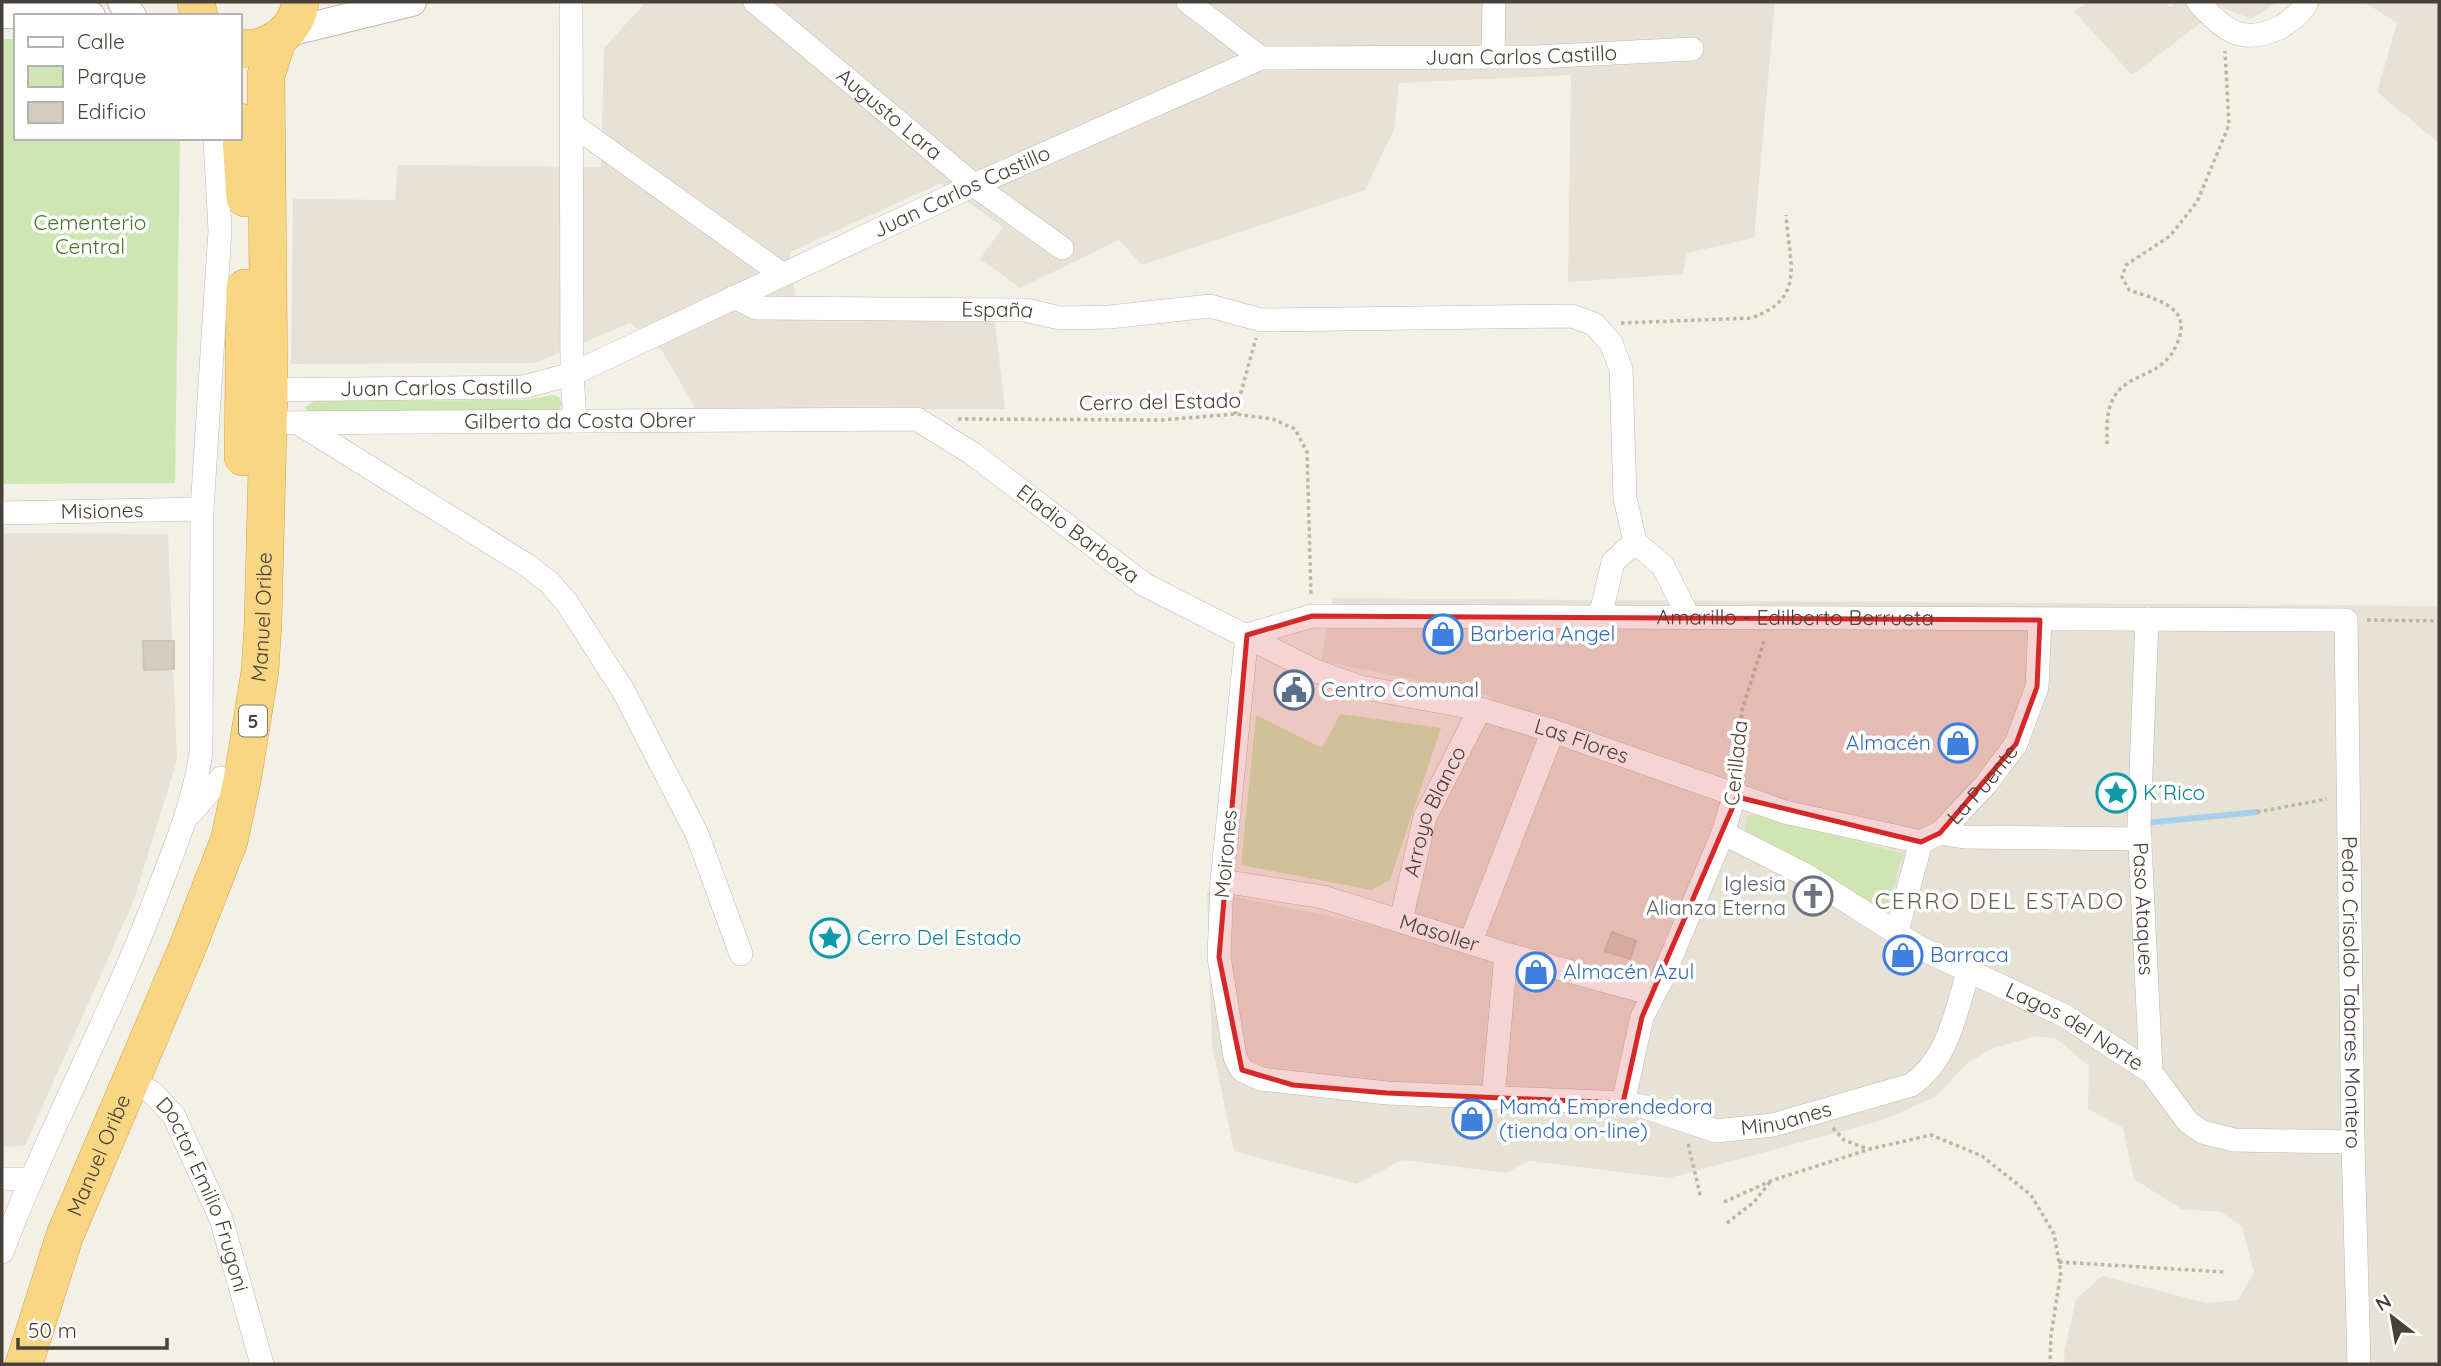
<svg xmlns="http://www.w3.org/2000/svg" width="2441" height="1366" font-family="Quicksand,sans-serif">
	<rect width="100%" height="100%" fill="#f3f0e8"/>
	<path fill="#e7e2d6" d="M646,2H1775L1754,238L1687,253L1683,274L1568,282L1571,75L1399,83L1394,130L1365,190L1142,265L1119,240L1020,288L980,259L1003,227L941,183L790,252L795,297L992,299L1005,409L696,410L663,352L630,323L535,363L291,364L293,199L395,200L398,165L601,167L604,48Z
		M2088,2H2164L2171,7L2175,2H2278L2251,19L2222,7L2132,75L2074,11Z
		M2364,2H2439V143L2377,92L2397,23Z
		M2,533L168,534L177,760L134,900L25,1146L2,1147Z
		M1333,598L2439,606V1364H2065L2064,1354L2076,1299L2102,1276L2206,1303L2238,1300L2254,1272L2242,1227L2221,1212L2181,1209L2134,1179L2123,1128L2088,1109L2089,1066L2057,1039L2036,1036L1994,1048L1969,1062L1935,1097L1883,1120L1669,1178L1529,1161L1506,1173L1402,1160L1357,1184L1234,1151L1212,1044L1207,891L1395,930L1432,826L1493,696L1321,661Z"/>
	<path fill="#cee6b3" d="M2,39H16V138H180L175,483L2,484Z
		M553,395L559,397L562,405L555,413L310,414L305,408L314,401L525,400Z
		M1340,714L1441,728L1390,880L1372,890L1241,865L1256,715L1322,748Z
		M1755,814L1903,854L1885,912L1746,835L1747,817Z"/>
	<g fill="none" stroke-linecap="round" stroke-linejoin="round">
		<path stroke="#a7d0ee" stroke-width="6" d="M2145,823L2257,812"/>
	</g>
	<path fill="#d5ccbe" stroke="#cfc4b1" stroke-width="2" d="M143,641H174V669L144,670Z
		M1612,932L1636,941L1630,959L1605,951Z"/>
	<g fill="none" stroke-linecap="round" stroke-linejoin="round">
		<g stroke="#bfb8ab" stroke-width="24">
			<g id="minor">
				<path d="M571,2L572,374L575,421"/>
				<path id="s1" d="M755,2L974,185L1062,248"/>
				<path d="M1188,2L1261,58"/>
				<path d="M2198,2C2223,29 2241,46 2279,28C2289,23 2302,12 2307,2"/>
				<path d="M1493,56L1494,2"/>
				<path d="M573,125L783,275"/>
				<path id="s2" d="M734,297L756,308L1025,310L1060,318L1110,317L1210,306L1261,320L1572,316L1594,324L1611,343L1621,369L1625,498L1635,542L1663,566L1689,618"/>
				<path id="s3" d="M258,390L523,387L572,374L974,185L1261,58L1536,57L1692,49"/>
				<path id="s4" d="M256,423L917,419L973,454L1145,585L1313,670L1360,687L1480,709L1553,731L1785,812L1921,842"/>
				<path d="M298,423L525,564L549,582L567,603L624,692L697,834L741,954"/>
				<path id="s5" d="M2,513L202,509"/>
				<path d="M1600,617L1613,562L1635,542"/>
				<path id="s6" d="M2147,619L2139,823L2151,1072"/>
				<path id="s7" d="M1247,635L1312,616L2346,620L2353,1142L2359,1364"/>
				<path id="s8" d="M1247,635L1222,881L1219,957L1235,1057L1242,1070L1261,1079L1387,1093L1623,1103L1642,1106L1716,1131L1773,1125L1911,1085C1948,1060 1955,1014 1968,973"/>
				<path d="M191,813L221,778"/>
				<path id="s9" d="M1723,833L1804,874L1920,948L2065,1016L2151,1072L2188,1122L2202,1132L2234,1140L2353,1142"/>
				<path d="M1940,833L1964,837L2140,839"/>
				<path id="s10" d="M1222,881L1323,897L1506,954L1653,994"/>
				<path id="s11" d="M1401,920L1425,817L1480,709"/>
				<path id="s12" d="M1897,931L1921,842L1940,833L1986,784L2016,744L2037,687L2040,620"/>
				<path d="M1470,943L1553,731"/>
				<path id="s13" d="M131,1081L153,1093L174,1116L221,1219L262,1364"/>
				<path d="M1493,1098L1506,954"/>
				<path d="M1623,1103L1642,1017L1662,979L1723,833L1734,797"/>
				<path d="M2,1179H32"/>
				<path d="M2,1252C48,1130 111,1016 157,894C175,847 194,802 201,752L202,509L220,230L215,138"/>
			</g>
		</g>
		<g stroke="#bfb8ab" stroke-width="30">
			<path id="tertiary" d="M122,2L132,16
				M2,14L91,16
				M285,33L412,2"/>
		</g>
		<g stroke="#d8a13e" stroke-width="38">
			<g id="trunk">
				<path d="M196,2L199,16"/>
				<path d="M240,48C268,52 298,30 300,2"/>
				<path d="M240,122L245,198"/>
				<path d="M243,457L245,288"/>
				<path id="s14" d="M24,1364L65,1235L186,951L229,841L243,776L260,671L263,623L269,390L266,75L278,39"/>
			</g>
		</g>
		<path stroke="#c0b49d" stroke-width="3.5" stroke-dasharray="3.5 3.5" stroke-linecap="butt" d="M1621,323L1751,318C1807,299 1789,262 1786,215
			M1235,414L1256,338
			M958,419L1162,420L1235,414L1273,419L1295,429L1307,452L1311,596
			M2107,444C2107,430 2106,414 2112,401C2127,368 2167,382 2180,335C2188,304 2150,298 2129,290L2122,277L2126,265L2170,236L2197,202L2229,125L2225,51
			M2367,620L2439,621
			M1736,774L1742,710L1765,638
			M2257,812L2327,799
			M1833,1128L1844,1140L1868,1149
			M1688,1144L1701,1198
			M1724,1202L1773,1180L1870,1149L1931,1135L1982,1156L2031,1195L2054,1234L2061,1272L2051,1335L2050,1364
			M1727,1223L1754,1202L1771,1181
			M2059,1262L2224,1272"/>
		<use href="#minor" stroke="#fff" stroke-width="23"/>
		<use href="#tertiary" stroke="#fff" stroke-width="28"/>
		<use href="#trunk" stroke="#f9d684" stroke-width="37"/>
	</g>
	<path fill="#d62828" fill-opacity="0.2" stroke="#d62828" stroke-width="5" stroke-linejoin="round" d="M1312,616L2040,620L2037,687L2016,744L1940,833L1921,842L1737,797L1642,1017L1623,1103L1387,1093L1293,1085L1242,1070L1219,957L1247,635Z"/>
	<defs>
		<g id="shop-ring" transform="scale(2.0125)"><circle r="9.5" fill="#fff" stroke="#3f7fe0" stroke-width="1.5"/><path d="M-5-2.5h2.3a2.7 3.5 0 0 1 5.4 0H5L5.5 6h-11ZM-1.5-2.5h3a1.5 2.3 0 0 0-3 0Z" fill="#3f7fe0"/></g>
		<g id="civic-ring" transform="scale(2.0125)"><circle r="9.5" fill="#fff" stroke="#5c6f8a" stroke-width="1.5"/><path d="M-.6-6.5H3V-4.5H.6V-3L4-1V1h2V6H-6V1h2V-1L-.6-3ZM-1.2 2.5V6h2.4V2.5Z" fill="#5c6f8a"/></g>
		<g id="sight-ring" transform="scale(2.0125)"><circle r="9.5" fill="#fff" stroke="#0f9aa8" stroke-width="1.5"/><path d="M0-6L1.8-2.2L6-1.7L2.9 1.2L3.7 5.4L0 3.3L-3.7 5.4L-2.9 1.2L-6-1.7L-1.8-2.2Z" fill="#0f9aa8"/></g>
		<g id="church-ring" transform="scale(2.0125)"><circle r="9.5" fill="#fff" stroke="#6b7280" stroke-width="1.5"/><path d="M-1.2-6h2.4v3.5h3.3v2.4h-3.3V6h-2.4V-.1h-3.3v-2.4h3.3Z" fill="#6b7280"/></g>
	</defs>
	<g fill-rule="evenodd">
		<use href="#shop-ring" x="1443" y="634"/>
		<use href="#civic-ring" x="1294" y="690"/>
		<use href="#shop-ring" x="1958" y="743"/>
		<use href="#sight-ring" x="2116" y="793"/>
		<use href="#church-ring" x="1813" y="896"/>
		<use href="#sight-ring" x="830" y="938"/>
		<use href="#shop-ring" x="1903" y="955"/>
		<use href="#shop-ring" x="1536" y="972"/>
		<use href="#shop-ring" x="1472" y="1119"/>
	</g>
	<g text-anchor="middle" stroke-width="7" stroke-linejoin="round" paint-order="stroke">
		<rect fill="#fff" stroke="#7e7a73" stroke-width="2" x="239" y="705.5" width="28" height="31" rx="5"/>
		<g font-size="19" font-weight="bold" fill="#474137">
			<text x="253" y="728">5</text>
		</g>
		<g font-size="21" fill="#474137" stroke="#fff">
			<text dy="7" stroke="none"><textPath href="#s3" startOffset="1334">Juan Carlos Castillo</textPath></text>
			<text dy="7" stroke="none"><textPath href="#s1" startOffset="175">Augusto Lara</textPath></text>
			<text dy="7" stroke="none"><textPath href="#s3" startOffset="746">Juan Carlos Castillo</textPath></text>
			<text dy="7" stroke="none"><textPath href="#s2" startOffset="266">España</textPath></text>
			<text dy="7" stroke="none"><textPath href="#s3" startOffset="178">Juan Carlos Castillo</textPath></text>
			<text transform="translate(1160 402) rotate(-1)" y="7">Cerro del Estado</text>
			<text dy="7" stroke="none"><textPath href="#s4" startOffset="324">Gilberto da Costa Obrer</textPath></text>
			<text dy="7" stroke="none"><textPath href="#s5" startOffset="100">Misiones</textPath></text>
			<text dy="7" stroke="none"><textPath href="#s4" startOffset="859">Eladio Barboza</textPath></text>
			<text dy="7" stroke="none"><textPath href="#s14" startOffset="789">Manuel Oribe</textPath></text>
			<text dy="7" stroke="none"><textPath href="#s7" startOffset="551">Amarillo - Edilberto Berrueta</textPath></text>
			<text dy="7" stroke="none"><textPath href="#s4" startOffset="1410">Las Flores</textPath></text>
			<text transform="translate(1736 763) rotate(-84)" y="7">Cerillada</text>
			<text dy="7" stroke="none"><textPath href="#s12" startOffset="178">La Puente</textPath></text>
			<text dy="7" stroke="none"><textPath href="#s11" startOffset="114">Arroyo Blanco</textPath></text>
			<text transform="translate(1226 854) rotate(-85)" y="7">Moirones</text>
			<text dy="7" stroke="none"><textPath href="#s6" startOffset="290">Paso Ataques</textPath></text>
			<text dy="7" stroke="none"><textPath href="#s10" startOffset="224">Masoller</textPath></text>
			<text dy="7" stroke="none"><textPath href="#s7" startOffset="1474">Pedro Crisoldo Tabares Montero</textPath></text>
			<text dy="7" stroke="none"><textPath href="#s9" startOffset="402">Lagos del Norte</textPath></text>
			<text dy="7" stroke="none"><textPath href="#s8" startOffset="992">Minuanes</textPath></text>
			<text dy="7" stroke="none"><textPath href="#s14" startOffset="222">Manuel Oribe</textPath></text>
			<text dy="7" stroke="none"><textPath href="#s13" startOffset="140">Doctor Emilio Frugoni</textPath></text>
		</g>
		<g font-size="21" fill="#47772c" stroke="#fff">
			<text x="90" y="230">Cementerio<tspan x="90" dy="24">Central</tspan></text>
		</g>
		<g font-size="21" fill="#366cbe" stroke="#fff" text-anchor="start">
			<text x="1470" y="641">Barberia Angel</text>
			<text x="1931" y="750" text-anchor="end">Almacén</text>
			<text x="1930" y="962">Barraca</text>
			<text x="1563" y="979">Almacén Azul</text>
			<text x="1499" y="1114">Mamá Emprendedora<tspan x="1499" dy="24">(tienda on-line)</tspan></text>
		</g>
		<g font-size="21" fill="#4e5e75" stroke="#fff" text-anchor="start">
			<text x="1321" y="697">Centro Comunal</text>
		</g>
		<g font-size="21" fill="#0d838f" stroke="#fff" text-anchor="start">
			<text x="2143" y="800">K´Rico</text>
			<text x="857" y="945">Cerro Del Estado</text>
		</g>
		<g font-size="21" fill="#5b616d" stroke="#fff" text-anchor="end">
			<text x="1786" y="891">Iglesia<tspan x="1786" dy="24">Alianza Eterna</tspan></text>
		</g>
		<g font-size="23" letter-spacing="2" fill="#695f4f" stroke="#fff">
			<text x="2000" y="909">CERRO DEL ESTADO</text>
		</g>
	</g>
	<rect width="2441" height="1366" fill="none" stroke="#474137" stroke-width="7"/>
	<rect x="14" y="14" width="228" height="126" fill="#ffffff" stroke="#b5b3af" stroke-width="2"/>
	<rect x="28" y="37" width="35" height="10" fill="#ffffff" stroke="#b5b3af" stroke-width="2"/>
	<text x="77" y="49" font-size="21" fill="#474137">Calle</text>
	<rect x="28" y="66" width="35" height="21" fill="#cee6b3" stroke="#b5b3af" stroke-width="2"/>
	<text x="77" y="84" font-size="21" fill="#474137">Parque</text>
	<rect x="28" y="102" width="35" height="21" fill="#d5ccbe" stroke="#b5b3af" stroke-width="2"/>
	<text x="77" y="119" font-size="21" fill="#474137">Edificio</text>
	<g transform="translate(2392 1317) rotate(329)" stroke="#ffffff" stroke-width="5" paint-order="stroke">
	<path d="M0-5L12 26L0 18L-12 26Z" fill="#474137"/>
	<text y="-10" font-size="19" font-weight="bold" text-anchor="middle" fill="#474137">N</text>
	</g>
	<path d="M18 1338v10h149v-10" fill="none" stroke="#474137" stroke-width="3.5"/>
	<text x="28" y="1338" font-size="21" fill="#474137" stroke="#ffffff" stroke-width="5" paint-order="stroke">50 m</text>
</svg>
